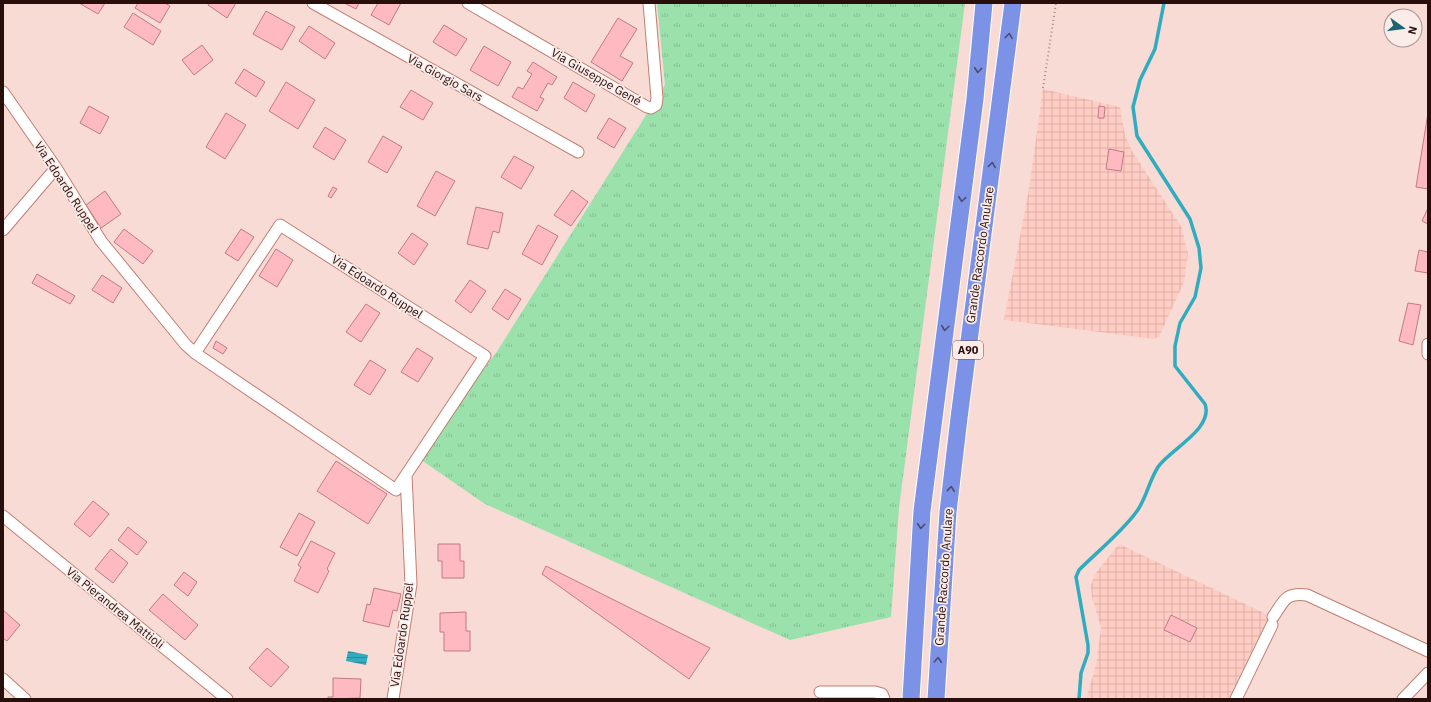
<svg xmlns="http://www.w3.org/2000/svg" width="1431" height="702" font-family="'IBM Plex Sans',sans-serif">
	<defs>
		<pattern id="industrial-grid" width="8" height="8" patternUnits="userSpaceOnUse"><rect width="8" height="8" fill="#ffcdc4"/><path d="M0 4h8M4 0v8" fill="none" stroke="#dbafa7"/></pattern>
		<pattern id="grass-tufts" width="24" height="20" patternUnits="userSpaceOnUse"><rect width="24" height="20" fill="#9ae1ab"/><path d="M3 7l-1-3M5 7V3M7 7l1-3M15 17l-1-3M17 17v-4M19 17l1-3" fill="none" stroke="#85c092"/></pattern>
		<pattern id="water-rules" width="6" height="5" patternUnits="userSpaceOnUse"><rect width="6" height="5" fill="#2facc0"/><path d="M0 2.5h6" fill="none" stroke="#288a9a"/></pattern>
	</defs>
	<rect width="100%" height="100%" fill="#f9dbd5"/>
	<path fill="url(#industrial-grid)" d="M1043,89L1120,107L1125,135L1132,151L1182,228L1188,254L1184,282L1159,337L1154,339L1004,320L1029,189Z
		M1119,544L1279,620L1240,699H1086L1096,665L1101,627L1092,598L1091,585L1095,574Z"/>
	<path fill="url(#grass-tufts)" d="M657,3H965L899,508L891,617L790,640L485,504L417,457L496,353L665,85Z"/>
	<path fill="url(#water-rules)" d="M348,651L368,655L366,665L346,661Z"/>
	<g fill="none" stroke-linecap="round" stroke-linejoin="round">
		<path stroke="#2facc0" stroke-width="3.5" d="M1079,699L1081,673L1088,653V645L1076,577L1079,570C1097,552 1123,531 1137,511C1146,499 1149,481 1158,467C1169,450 1214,429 1205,404L1175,366V346L1180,323L1195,297L1201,268L1199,248L1190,219L1137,136L1133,107L1140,80L1155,49L1164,3"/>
	</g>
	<path fill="#feb9c1" stroke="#bf7b84" d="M79,3H105L98,14Z
		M138,3H165L170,6L160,23L135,8Z
		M209,3H236L227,18L208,5Z
		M344,3H359L356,9Z
		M378,3H401L389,25L371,15Z
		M266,11L295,27L282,50L253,34Z
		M133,13L161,31L153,45L124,27Z
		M618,18L637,29L620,56L633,63L622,81L591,62Z
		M444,25L467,39L456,56L433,42Z
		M309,26L335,43L325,59L299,41Z
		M202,45L213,60L194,75L182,60Z
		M484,46L511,62L498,86L470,70Z
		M533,62L557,77L552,85L548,83L540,97L544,99L537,111L512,97L518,87L523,89L532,74L527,71Z
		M244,69L265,82L256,97L235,83Z
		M286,82L315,100L298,129L269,111Z
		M573,82L595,95L586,112L564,98Z
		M411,90L433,103L423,120L400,107Z
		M89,106L109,117L100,134L80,123Z
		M1099,106L1105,107L1104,118H1098Z
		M226,113L246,125L225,159L206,147Z
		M1428,113V189L1416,187Z
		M609,118L626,128L614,148L597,138Z
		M325,127L346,140L334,160L313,147Z
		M383,136L402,147L387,173L368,162Z
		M1109,149L1124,152L1121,171L1106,169Z
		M514,156L534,167L521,189L501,177Z
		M436,171L455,181L435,216L417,206Z
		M333,187L337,189L331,198L328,196Z
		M572,190L588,202L571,226L554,215Z
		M105,191L121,214L101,228L86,205Z
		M476,207L503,213L499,233L493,231L488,249L467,244Z
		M1428,208V224L1422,221Z
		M538,225L558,236L542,265L522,254Z
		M124,229L153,251L143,264L114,242Z
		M241,229L254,237L238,261L225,253Z
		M412,233L428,244L414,265L398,253Z
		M276,249L293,260L277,287L259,276Z
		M1419,250L1428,252V273L1415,271Z
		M37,274L75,296L70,304L32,283Z
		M102,275L122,288L113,303L92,290Z
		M470,280L486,291L471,313L455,301Z
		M505,289L521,299L508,320L492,309Z
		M1408,303L1421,305L1413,345L1399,341Z
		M366,304L380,313L361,342L346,332Z
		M216,341L227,348L223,354L213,348Z
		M417,348L433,358L418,382L401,372Z
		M370,360L386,370L370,395L354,385Z
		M336,461L387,494L368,524L317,491Z
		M93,501L109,514L90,537L74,524Z
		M299,513L315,522L297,556L280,547Z
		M128,527L147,542L137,555L118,540Z
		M311,541L335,553L327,569L329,571L318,593L294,581L301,567L298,565Z
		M438,544H460V561H464V578H442V561H438Z
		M111,549L128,563L113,583L95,569Z
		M546,566L710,648L689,679L542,574Z
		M184,572L197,582L188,596L174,585Z
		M374,588L401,594L397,611L393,610L389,627L363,621L367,604L370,605Z
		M163,594L198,625L185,640L149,610Z
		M3,610L20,625L7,641L3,638Z
		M466,612V631H470V651H444V632H440V613Z
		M1171,615L1197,628L1190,642L1164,630Z
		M267,648L289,667L271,687L249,668Z
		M333,678L361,679L360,698L328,699V697H333Z"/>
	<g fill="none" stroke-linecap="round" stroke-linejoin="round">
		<g stroke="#c17e71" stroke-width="13">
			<path id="minor" d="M313,3L578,152
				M468,3L647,107L651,108L656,105L657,98L649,3
				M3,92L56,168L101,241L186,345L195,353L396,490L485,356L280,225L195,353
				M3,230L56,168
				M1428,344V354
				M3,516L227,699
				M1273,617C1284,601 1285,592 1307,595L1428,651
				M3,679L25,699
				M820,692H875L882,694L884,699
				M393,699L411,584L406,475
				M1236,699L1272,625
				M1403,699L1428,673"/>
		</g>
		<g stroke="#fff" stroke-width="19">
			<path id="highway" d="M911,699L922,511L975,99L984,3
				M936,699L948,512L959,418L1013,3"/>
		</g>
		<path stroke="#a28681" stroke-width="2" stroke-dasharray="1 3" stroke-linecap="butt" d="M1043,88L1056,3"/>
		<use href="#minor" stroke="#fff" stroke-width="11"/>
		<use href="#highway" stroke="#7b92e7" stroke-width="17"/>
	</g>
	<defs><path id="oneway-chevron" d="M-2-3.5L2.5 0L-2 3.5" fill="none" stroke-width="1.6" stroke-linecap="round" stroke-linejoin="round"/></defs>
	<g stroke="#4d4a6e">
		<use href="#oneway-chevron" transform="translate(1009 36) rotate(-83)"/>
		<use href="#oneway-chevron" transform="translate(978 70) rotate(95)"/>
		<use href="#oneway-chevron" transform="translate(992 165) rotate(-82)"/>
		<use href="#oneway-chevron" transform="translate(962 199) rotate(98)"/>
		<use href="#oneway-chevron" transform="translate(945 328) rotate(97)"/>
		<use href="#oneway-chevron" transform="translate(951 489) rotate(-84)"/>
		<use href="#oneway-chevron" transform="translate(921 526) rotate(95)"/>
		<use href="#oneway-chevron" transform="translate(938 660) rotate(-87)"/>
	</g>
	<g text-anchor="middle" stroke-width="3.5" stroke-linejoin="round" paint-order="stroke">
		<rect fill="#fbece9" stroke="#67514e" stroke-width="1" x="953" y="341" width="30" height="18" rx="3"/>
		<g font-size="11" font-weight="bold" fill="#280f0b">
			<text x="968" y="354">A90</text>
		</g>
		<g font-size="12" fill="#280f0b" stroke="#fbece9">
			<text transform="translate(596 77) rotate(30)" y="4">Via Giuseppe Gené</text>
			<text transform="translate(445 78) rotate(29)" y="4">Via Giorgio Sars</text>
			<text transform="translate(66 187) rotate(57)" y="4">Via Edoardo Ruppel</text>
			<text transform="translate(980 255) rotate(-82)" y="4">Grande Raccordo Anulare</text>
			<text transform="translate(377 287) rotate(33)" y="4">Via Edoardo Ruppel</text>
			<text transform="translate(944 577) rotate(-86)" y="4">Grande Raccordo Anulare</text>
			<text transform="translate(115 608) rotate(39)" y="4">Via Pierandrea Mattioli</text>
			<text transform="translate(402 635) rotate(-82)" y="4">Via Edoardo Ruppel</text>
		</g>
	</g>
	<rect width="1431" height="702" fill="none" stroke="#280f0b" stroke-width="8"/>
	<g transform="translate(1403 28) rotate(104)"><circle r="19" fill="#fbece9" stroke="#a79490"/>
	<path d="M0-3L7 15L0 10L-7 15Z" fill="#1b6571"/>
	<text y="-6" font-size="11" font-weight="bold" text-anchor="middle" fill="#280f0b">N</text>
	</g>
</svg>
